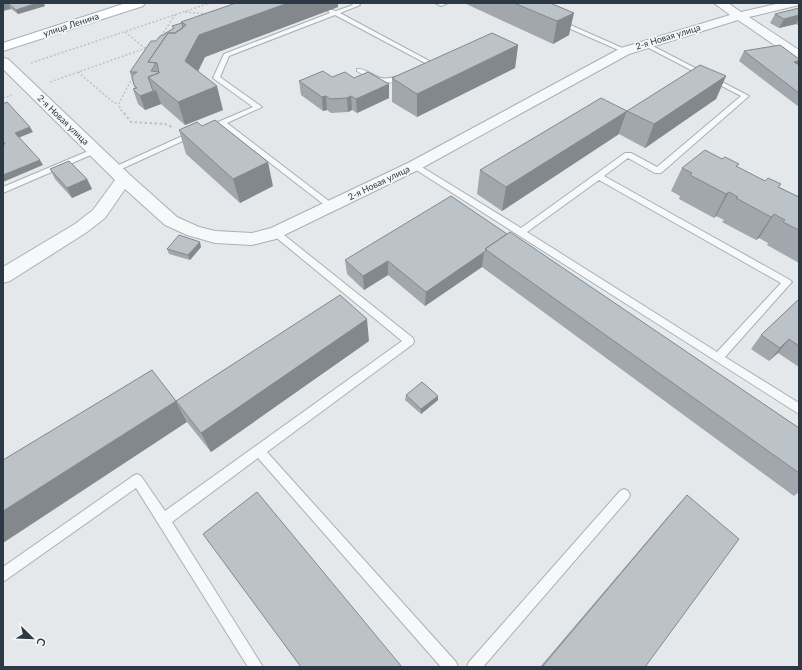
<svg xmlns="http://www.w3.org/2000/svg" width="802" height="670" font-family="Lato,sans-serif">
	<rect width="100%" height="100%" fill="#e4e8eb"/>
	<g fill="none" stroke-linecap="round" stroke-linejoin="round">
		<g stroke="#a9b0b5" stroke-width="2">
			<path id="service" d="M351,3H358L360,5L340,13L433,63V65H429L335,15L229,56L220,77L262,107L227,123L334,205L335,207L334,209L331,210L221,125L208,130L204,128L253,107L213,78L224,54L330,13L327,10L328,9L336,11L353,5Z
				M435,3H448L441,6Z
				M559,20L627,50L628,51L623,52L557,23V21Z
				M643,43H647L749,96L661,173H655L628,158L604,176L790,280L792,282L790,284L725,357L799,403V414L410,166L414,164H417L521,228L625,153H631L657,167L741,96L643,45ZM599,180L781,283L717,352L527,232Z
				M357,69C365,68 373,76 381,78C389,80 396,76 404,74L407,76C392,89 372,80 357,71Z
				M191,132H197L198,134L117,171H111L110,169Z
				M93,149H96L100,151L3,193V187Z
				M276,230L279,231L413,338L414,341L413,344L267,452L456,662L458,667H441L258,458L172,522L263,667H248L136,488L3,582V567L133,476L137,474L141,476L165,511L402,341L273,235L272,233Z
				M624,489L628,491L630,495L628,499L483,667H467L469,662L620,491Z"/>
		</g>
		<g stroke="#a9b0b5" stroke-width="2">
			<path id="minor" d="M714,3H728L741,12L780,3H799V5L749,17L799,50V60L795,59L738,20L629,54L420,169L276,239L252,245L215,243L187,235L165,225L125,189L105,218L87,232L10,281L3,283V267L75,224L93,210L115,180L3,69V58L8,59L130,175L177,217L199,227L215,231L252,233L271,228L408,163L621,48L730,15Z"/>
		</g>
		<g stroke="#a9b0b5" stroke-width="2">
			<path id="secondary" d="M126,3H145L143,6L3,51V43Z"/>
		</g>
		<path stroke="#bec2c7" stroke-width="1.5" stroke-dasharray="2 2" stroke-linecap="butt" d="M185,12L206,14
			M125,32L146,49
			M161,36L175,15
			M31,63L210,3
			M78,72L114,103H119
			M50,82L149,47
			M3,98L12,95
			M125,114L120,109L119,103L134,75"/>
		<path stroke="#bec2c7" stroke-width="2" stroke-dasharray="2.5 2.5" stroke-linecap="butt" d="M124,113L131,122L165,124L172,127"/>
		<use href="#service" fill="#f7f8fa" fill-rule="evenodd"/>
		<use href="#minor" fill="#f7f8fa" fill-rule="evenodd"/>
		<use href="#secondary" fill="#fff" fill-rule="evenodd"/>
	</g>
	<path fill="#a1a7ac" d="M3,3H46L44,4L45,6L18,14Z
		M464,3H550L569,35L553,44Z
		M338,7L205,57L198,72L223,110L185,125L161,104L145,110L138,104L133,89H135L130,72L156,41L173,29L172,26L182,23L181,22Z
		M799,8V26L796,24L779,28L770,23L775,14Z
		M518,45L515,68L417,117L392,102V78Z
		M744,51L799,59V107L739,61Z
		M726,76L716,99L645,148L619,134L627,111Z
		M332,77L354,78L389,98L357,113L352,110L348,112L331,113L327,110L323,111L301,95L299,81Z
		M179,130L273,186L240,203L186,154Z
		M619,134L502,211L477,194L480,170Z
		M737,167L765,181L781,184L779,187L799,197V263L767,245L768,243L759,238L756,240L722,222L724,220L716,216L714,218L679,199L680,196L671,191L682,168Z
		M50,169L87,179L92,189L72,198L55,179Z
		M507,234L799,428V492L794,496L482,267L425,306L388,275L364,290L347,274L345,260Z
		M201,247L190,260L169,254L167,249Z
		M799,299V367L778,353L769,361L751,349L761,335Z
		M369,341L211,452L187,422L176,401Z
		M406,395L438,396V400L421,414L405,400Z
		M687,495L645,667H540L671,513Z"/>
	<path fill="#83888c" d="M3,3H29L9,4L11,9L3,11Z
		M37,3H46L44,4L45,6L18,14L16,10Z
		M288,3H338V7L205,57L191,84L181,56L188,29Z
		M574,13L569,35L553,44L557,21Z
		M799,15V18L796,24L779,28L784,19Z
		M518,45L515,68L417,117V94Z
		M799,61V66L794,62Z
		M726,76L716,99L645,148L654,124Z
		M389,84V98L357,113L356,99Z
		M217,86L223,110L185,125L178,102Z
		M156,90L161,104L145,110L140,96Z
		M326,96L327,110L323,111L322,97Z
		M351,96L352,110L348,112L347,98Z
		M627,111L619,134L502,211L506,187Z
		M30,127L33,132L18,138L15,133Z
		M40,160L43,165L3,182V175Z
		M268,162L273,186L240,203L233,179Z
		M87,179L92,189L72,198L67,188Z
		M729,192L716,216L714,218L726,194Z
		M774,214L759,238L756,240L771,217Z
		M200,242L201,247L190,260L188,255Z
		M484,252L482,267L425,306L426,292Z
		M388,261V275L364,290L363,276Z
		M367,319L369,341L211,452L201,433Z
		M789,339L778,353L769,361L780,348Z
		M438,396V400L421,414V409Z
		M176,401L187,422L3,543V511Z"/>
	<path fill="#bbc2c8" stroke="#83888c" d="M12,3H37L16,10L9,4Z
		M236,3H288L199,35L185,61L217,86L178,102L148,77L159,73L157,63L148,62L168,33H175L186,25L181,22Z
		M514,3H550L574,13L557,21Z
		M799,8V15L784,19L775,14Z
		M182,23L183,28L175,33H168L148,62L156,63L151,71L159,72V73L148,77L153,91L140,96L133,89L137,88L134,85L132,76L137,72H130L151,41H156L159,37L174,28L172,26Z
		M492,33L518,45L417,94L392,78Z
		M780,45L799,59V61L794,62L799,65V93L744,51Z
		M700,65L726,76L654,124L627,111Z
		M323,71L332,77L345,72L354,78L368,72L389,84L356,99L351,96L347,98L330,99L326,96L322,97L299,81Z
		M601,98L627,111L506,187L480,170Z
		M7,102L30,127L15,133L40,160L3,175V144H5L3,141V104Z
		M215,120L268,162L233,179L179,130L197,122L202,126Z
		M705,150L722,159L725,157L739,164L736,166L765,181L768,178L781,184L778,187L799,197V230L783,222L785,220L774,214L771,217L736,198L738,197L729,192L726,194L690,175L692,173L682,168Z
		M69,161L87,179L67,188L50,169Z
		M451,196L507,234L485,249L487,250L426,292L388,261L363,276L345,260Z
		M510,232L799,428V473L485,249Z
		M179,235L200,242L188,255L167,249Z
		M340,295L367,319L201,433L176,401Z
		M799,299V346L789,339L780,348L761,335Z
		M152,370L176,401L3,511V460Z
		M422,382L438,396L421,409L406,395Z
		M257,492L402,667H301L203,534Z
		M687,495L739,539L645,667H542Z"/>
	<g text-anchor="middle" stroke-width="3.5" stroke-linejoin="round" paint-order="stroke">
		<g font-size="9" fill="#2c3843" stroke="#f4f7f8">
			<text transform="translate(71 25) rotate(-18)" y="3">улица Ленина</text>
			<text transform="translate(668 37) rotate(-17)" y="3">2-я Новая улица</text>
			<text transform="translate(63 120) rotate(44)" y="3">2-я Новая улица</text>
			<text transform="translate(379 183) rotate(-26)" y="3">2-я Новая улица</text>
		</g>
	</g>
	<rect width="802" height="670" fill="none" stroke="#2c3843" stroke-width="8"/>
	<g transform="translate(32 638) rotate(113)" stroke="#f4f7f8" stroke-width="3" paint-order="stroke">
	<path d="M0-3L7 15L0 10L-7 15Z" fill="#2c3843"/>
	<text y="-6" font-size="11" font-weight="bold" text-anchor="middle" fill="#2c3843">С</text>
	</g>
</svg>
